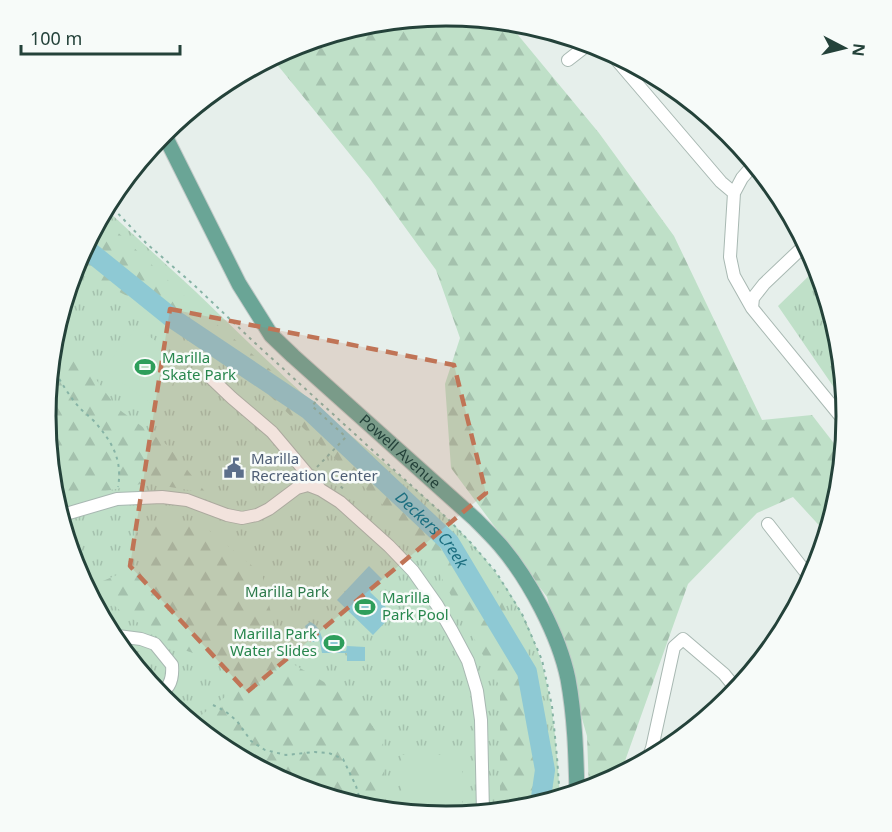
<svg xmlns="http://www.w3.org/2000/svg" width="892" height="832" font-family="'Noto Sans',sans-serif">
	<defs>
		<pattern id="grass-tufts" width="24" height="20" patternUnits="userSpaceOnUse" patternTransform="scale(1.5)"><rect width="24" height="20" fill="#bfe0c8"/><path d="M3 7l-1-3M5 7V3M7 7l1-3M15 17l-1-3M17 17v-4M19 17l1-3" fill="none" stroke="#a4c1ad"/></pattern>
		<pattern id="forest-firs" width="22" height="20" patternUnits="userSpaceOnUse" patternTransform="scale(1.5)"><rect width="22" height="20" fill="#bfe0c8"/><path d="M5 1l3.5 6h-7zM16 11l3.5 6h-7z" fill="#a4c1ad"/></pattern>
	</defs>
	<rect width="100%" height="100%" fill="#e6efeb"/>
	<path fill="url(#grass-tufts)" d="M105,208C134,236 165,263 195,291C234,328 273,367 313,403C386,468 475,525 522,614C552,671 556,735 560,799L524,809L446,817L367,809L292,786L223,749L162,699L112,639L75,569L53,494L45,416L53,337L76,262Z
		M818,267L839,338L846,405L778,306Z"/>
	<path fill="url(#forest-firs)" d="M446,15L499,20L518,35L599,133L674,236L762,420L812,415L843,455L839,495L827,534L793,497L757,513L688,584L620,775L599,787L589,790L587,736L547,597L451,468L445,384L460,338L436,270L370,179L271,57L293,45L368,23Z
		M101,214L107,222L196,307L264,364L420,506L493,584L533,666L550,779L549,802L524,809L500,812V687L424,545L269,395L141,303L74,269L76,262Z
		M56,325L117,408L167,445L206,493L146,483L55,501L53,494L45,416L46,404L56,399L48,382L53,337Z
		M133,522L200,523L262,574L281,657L355,700L383,742L386,811L367,809L292,786L223,749L191,723L229,694L226,664L175,647L122,612L91,586L150,561Z"/>
	<path fill="#bfe0c8" d="M137,327L187,365L156,407L103,369Z
		M402,755H462V815L446,817L402,813Z"/>
	<path fill="#8ec9d4" d="M369,566L382,579L370,592L393,614L373,635L337,600Z
		M310,622C321,626 322,639 325,649H328L326,644L331,639L335,638L339,640L340,645L337,651H346L347,646L365,647V661H347V653H322L319,638L314,642L310,641L305,626Z"/>
	<g fill="none" stroke-linecap="round" stroke-linejoin="round">
		<path stroke="#8ec9d4" stroke-width="20" id="s1" d="M84,247L172,318L309,410L449,542L527,672L545,770L540,804"/>
		<g stroke="#a8b8b2" stroke-width="14">
			<path id="minor" d="M609,51L721,182L734,193
				M568,60L590,43
				M755,163L742,178L734,193L730,257L734,276L752,308L846,423
				M752,308L753,298L764,284L806,244
				M211,378L232,398L272,432L320,489
				M59,516L117,499L162,497L187,500L227,515L242,518L257,515L269,509L297,488L308,485L321,490L340,502L389,546L413,571L437,605L452,631L468,661L477,691L481,720L483,813
				M768,524L811,579
				M110,635L141,639L155,644L172,665C173,677 171,689 158,694
				M647,761L652,748L674,647L683,639L724,674L737,690"/>
		</g>
		<g stroke="#c2cac8" stroke-width="17">
			<g id="major">
				<path id="s2" d="M163,132L239,284L271,335L293,356L475,519C484,528 492,536 500,545C529,579 559,635 568,679C575,717 576,755 577,793"/>
			</g>
		</g>
		<path stroke="#86b3a5" stroke-width="2" stroke-dasharray="3 4.5" stroke-linecap="butt" d="M108,203L146,243L194,285L255,343L448,519L471,543L496,572L522,614L542,660L552,706L557,757L560,799
			M50,368H52C61,381 68,395 79,407C83,412 88,415 93,420C111,440 123,459 118,487
			M317,467L346,437L312,406L318,399
			M330,482L332,479L346,491
			M213,705L225,711L237,721L251,741L265,750L286,755L315,752L329,753L343,759L356,786L362,807"/>
		<use href="#minor" stroke="#fff" stroke-width="12"/>
		<use href="#major" stroke="#6aa596" stroke-width="15"/>
	</g>
	<path fill="#c07456" fill-opacity="0.2" stroke="#c07456" stroke-width="4.5" stroke-dasharray="12 8" stroke-linejoin="round" d="M170,309L454,365L486,493L247,692L130,566Z"/>
	<defs>
		<g id="stadium-bare" transform="scale(1.62)"><path d="M0-5a6.5 5 0 1 0 0 10a6.5 5 0 1 0 0-10ZM-3.5-1.8h7v3.6h-7Z" fill="#2e9e5b" stroke="#f7fbf9" stroke-width="2.5" paint-order="stroke"/></g>
		<g id="civic-bare" transform="scale(1.62)"><path d="M-.6-6.5H3V-4.5H.6V-3L4-1V1h2V6H-6V1h2V-1L-.6-3ZM-1.2 2.5V6h2.4V2.5Z" fill="#5c6f8a" stroke="#f7fbf9" stroke-width="2.5" paint-order="stroke"/></g>
	</defs>
	<g fill-rule="evenodd">
		<use href="#stadium-bare" x="145" y="367"/>
		<use href="#civic-bare" x="234" y="468"/>
		<use href="#stadium-bare" x="365" y="607"/>
		<use href="#stadium-bare" x="334" y="643"/>
	</g>
	<g text-anchor="middle" stroke-width="5" stroke-linejoin="round" paint-order="stroke">
		<g font-size="15" fill="#27864d" stroke="#f7fbf9" text-anchor="start">
			<text x="162" y="363">Marilla<tspan x="162" dy="17">Skate Park</tspan></text>
			<text x="382" y="603">Marilla<tspan x="382" dy="17">Park Pool</tspan></text>
			<text x="317" y="639" text-anchor="end">Marilla Park<tspan x="317" dy="17">Water Slides</tspan></text>
		</g>
		<g font-size="15" fill="#24423a" stroke="#f7fbf9">
			<text dy="5" stroke="none"><textPath href="#s2" startOffset="404">Powell Avenue</textPath></text>
		</g>
		<g font-size="15" fill="#4e5e75" stroke="#f7fbf9" text-anchor="start">
			<text x="251" y="464">Marilla<tspan x="251" dy="17">Recreation Center</tspan></text>
		</g>
		<g font-size="15" fill="#2d7a4b" stroke="#f7fbf9">
			<text x="287" y="597">Marilla Park</text>
		</g>
		<g font-size="16" font-style="italic" fill="#1c6f80" stroke="#f7fbf9">
			<text dy="6" stroke="none"><textPath href="#s1" startOffset="450">Deckers Creek</textPath></text>
		</g>
	</g>
	<path d="M0 0H892V832H0ZM56 416a390 390 0 1 1 780 0a390 390 0 1 1-780 0Z" fill="#f7fbf9" fill-rule="evenodd"/>
	<path fill="none" stroke="#24423a" stroke-width="3" d="M56 416a390 390 0 1 1 780 0a390 390 0 1 1-780 0Z"/>
	<g transform="translate(844 48) rotate(97)" stroke="#f7fbf9" stroke-width="4.5" paint-order="stroke">
	<path d="M0-4.5L10 22L0 15L-10 22Z" fill="#24423a"/>
	<text y="-9" font-size="16" font-weight="bold" text-anchor="middle" fill="#24423a">N</text>
	</g>
	<path d="M21 45v9h159v-9" fill="none" stroke="#24423a" stroke-width="3"/>
	<text x="30" y="45" font-size="18" fill="#24423a" stroke="#f7fbf9" stroke-width="4.5" paint-order="stroke">100 m</text>
</svg>
